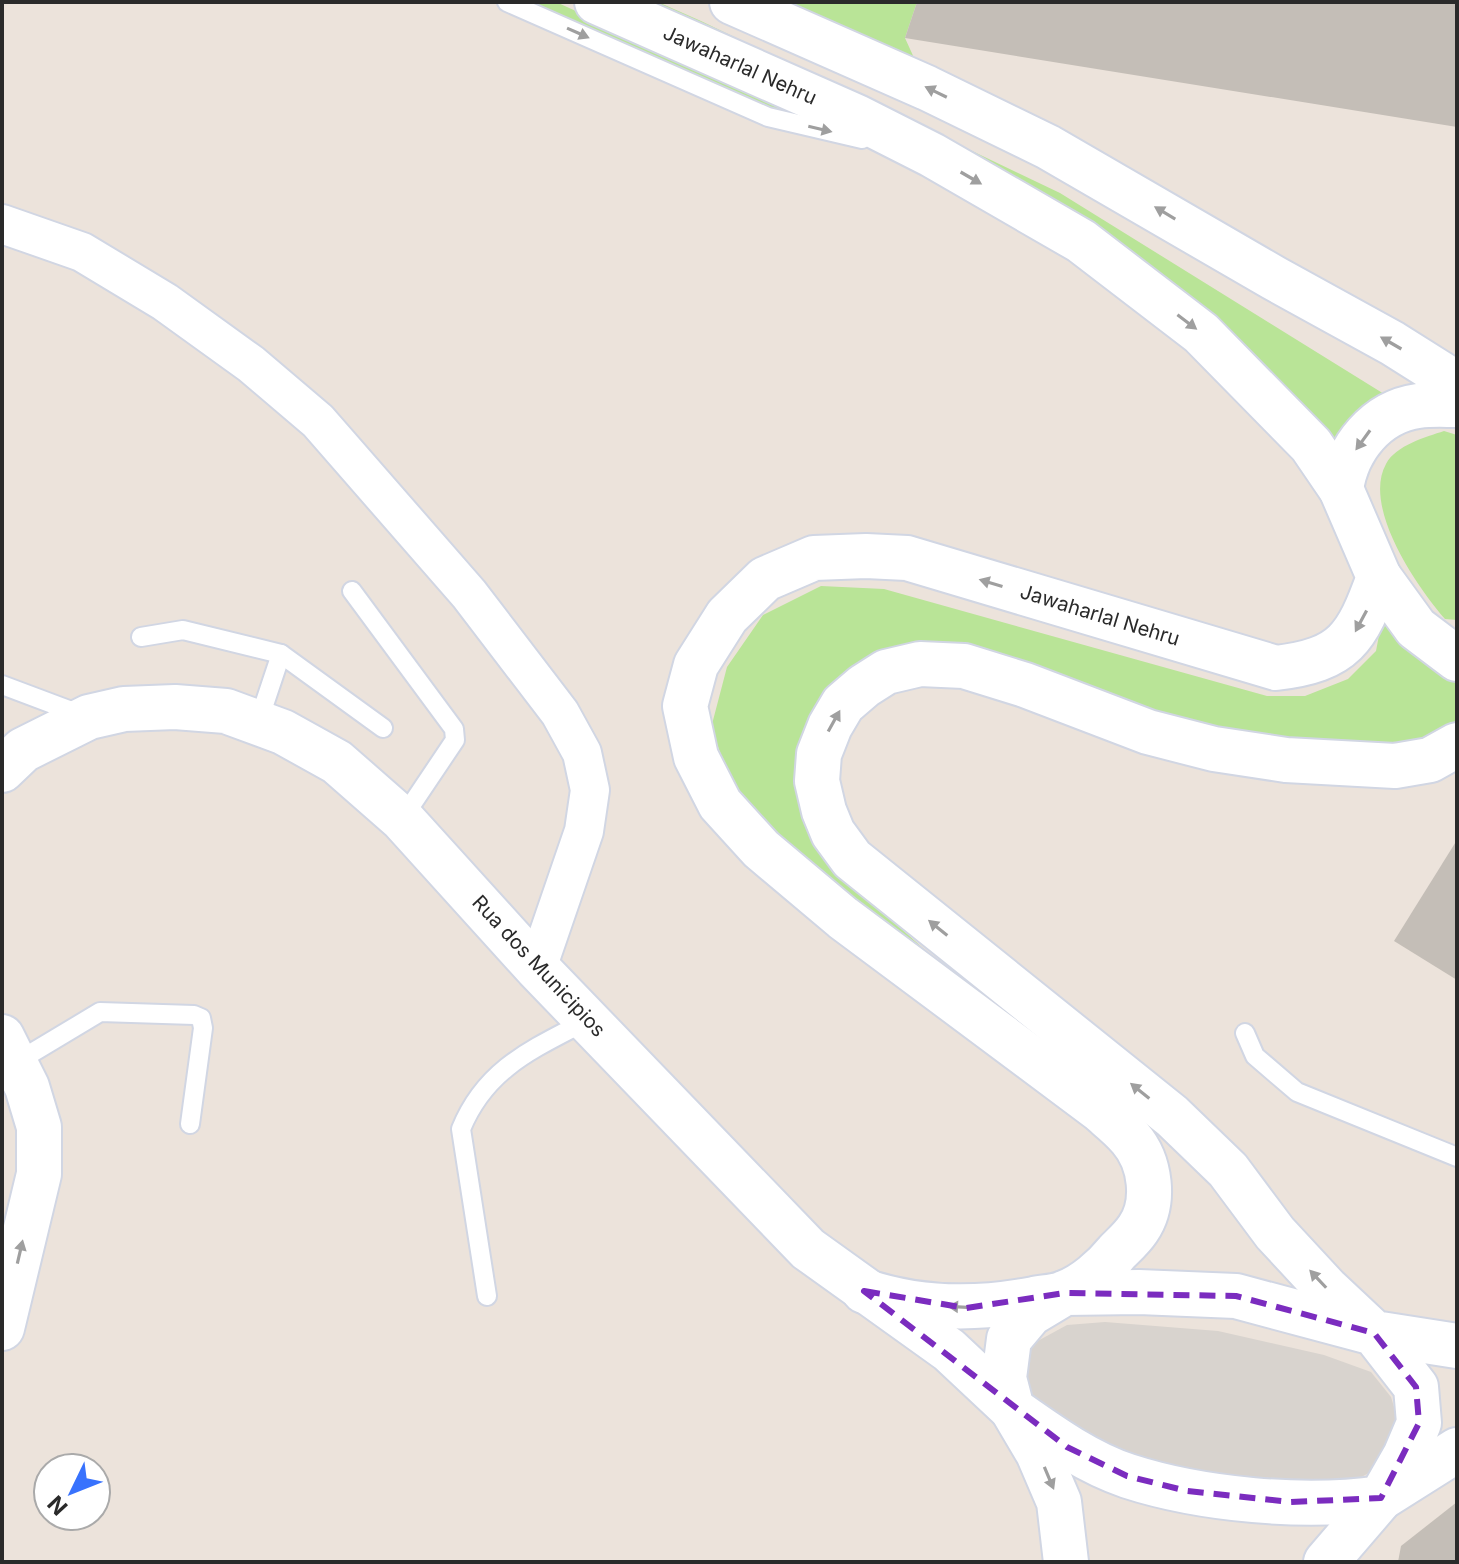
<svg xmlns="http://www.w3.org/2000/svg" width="1459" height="1564" font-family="Inter,sans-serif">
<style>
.green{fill:#b9e497}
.plaza{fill:#d8d3ce}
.building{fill:#c4beb7}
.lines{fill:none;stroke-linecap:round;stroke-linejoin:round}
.lane-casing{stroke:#d1d6e3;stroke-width:22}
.street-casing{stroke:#d1d6e3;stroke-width:42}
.secondary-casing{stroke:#d1d6e3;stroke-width:48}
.lane{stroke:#fff;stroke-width:18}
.street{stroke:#fff;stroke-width:38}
.secondary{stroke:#fff;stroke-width:44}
.oneway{fill:#9f9f9f}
.marked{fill:none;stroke:#7b2cbf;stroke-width:6;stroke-dasharray:16 10;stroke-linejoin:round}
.labels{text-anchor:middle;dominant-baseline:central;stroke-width:8;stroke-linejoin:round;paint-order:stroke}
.street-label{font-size:20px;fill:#2a2a2a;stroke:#fff}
</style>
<rect width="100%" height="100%" fill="#ece3db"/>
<g class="green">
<path d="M528,2h28l265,120 -45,-10z"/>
<path d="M632,2h26l43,19 359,172 337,209 -56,67 -142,-150z"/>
<path d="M757,2h160l-12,36 15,33z"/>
<path d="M1444,431l13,4v185l-12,-1c-28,-32 -83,-112 -59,-155 10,-19 40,-27 58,-33z"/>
<path d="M821,586l63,3 383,107h38l43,-17 28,-28 8,-42 73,70v43l-25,18 -82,9 -93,-4 -371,-85 -85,147 20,49 336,304 -353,-296 -71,-77 -22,-59 16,-61 36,-52z"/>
</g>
<path class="plaza" d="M1105,1322l113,9 106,24 47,17 20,25 10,33 -12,32 -35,19 -53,1 -109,-3 -143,-49 -30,-55 15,-32 33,-18z"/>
<g class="building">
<path d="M917,2h540v125l-552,-89z"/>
<path d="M1457,840v140l-63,-39z"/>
<path d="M1457,1502v60h-59l3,-16z"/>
</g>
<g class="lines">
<g class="lane-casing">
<g id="lane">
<path d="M507,2l261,115 94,22"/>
<path d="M352,591l102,138 1,11 -53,79"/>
<path d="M141,637l42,-7 98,24 102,74"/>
<path d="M2,685l80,30"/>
<path d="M258,723l23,-69"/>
<path d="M1245,1033l10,23 42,36 160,65"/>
<path d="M15,1063l85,-51 94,3 7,3 2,10 -13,96"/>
<path d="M487,1296l-26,-167c25,-61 72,-80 127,-109"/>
</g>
</g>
<g class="street-casing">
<path id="street" d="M2,224l80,28 83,50 86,62 67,57 151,173 91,119 22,40 8,37 -6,41 -47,137"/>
</g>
<g class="secondary-casing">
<g id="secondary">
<path d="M597,2l260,115 75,38 149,86 120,92 110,112 30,44 38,88c-22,61 -34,83 -103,91l-369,-110 -41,-2 -52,2 -49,21 -38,37 -31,49 -11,41 11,51 24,47 41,45 82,69 256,191c10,9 22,18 31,29 21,24 26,65 8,91 -6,9 -14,16 -21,23 -13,16 -33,34 -53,41 -9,4 -21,4 -30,6 -57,11 -114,11 -170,-8"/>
<path d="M732,2l195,86 121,59 226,131 118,65 65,41"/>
<path d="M1341,489c6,-41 35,-77 77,-83 13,-2 27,-1 39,-1"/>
<path d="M1379,577l37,51 41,31"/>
<path d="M1457,745l-27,15 -35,6 -109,-6 -72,-11 -66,-17 -123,-47 -61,-19 -44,-2 -34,8 -22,14 -21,18 -13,22 -11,28 -2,27 7,30 9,22 19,26 320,257 56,54 47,63 51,55 48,45 83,13"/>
<path d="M2,770l21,-20 66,-33 35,-8 51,-2 51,4 57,21 54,30 65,57 135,149 271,281 141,101 63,59 26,44 21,49 7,60"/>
<path d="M2,1037l25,50 12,40v47l-37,154"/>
<path d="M1139,1292l97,4 138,37 42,54 3,36 -14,33 -24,42c-76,11 -179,2 -253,-22 -42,-14 -79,-41 -116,-67l-8,-31 5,-39 21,-25 35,-21z"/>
<path d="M1326,1562l55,-64 76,-48"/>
</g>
</g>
<use href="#lane" class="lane"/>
<use href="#street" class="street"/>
<use href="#secondary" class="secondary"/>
</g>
<defs><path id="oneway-solid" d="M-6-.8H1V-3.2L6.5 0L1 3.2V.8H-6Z" transform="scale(2)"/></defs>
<g class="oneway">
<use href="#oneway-solid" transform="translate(578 33) rotate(24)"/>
<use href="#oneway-solid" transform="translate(936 92) rotate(-154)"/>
<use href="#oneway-solid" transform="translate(820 129) rotate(13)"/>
<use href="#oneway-solid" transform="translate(971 178) rotate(30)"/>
<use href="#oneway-solid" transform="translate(1165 213) rotate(-149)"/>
<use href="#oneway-solid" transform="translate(1187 322) rotate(37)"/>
<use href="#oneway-solid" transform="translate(1391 343) rotate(-150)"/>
<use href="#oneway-solid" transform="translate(1363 440) rotate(126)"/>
<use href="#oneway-solid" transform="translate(991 583) rotate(-163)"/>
<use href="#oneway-solid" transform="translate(1361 621) rotate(118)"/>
<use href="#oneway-solid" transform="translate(834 721) rotate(-61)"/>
<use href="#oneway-solid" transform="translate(938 928) rotate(-141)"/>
<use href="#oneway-solid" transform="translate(1140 1091) rotate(-141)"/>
<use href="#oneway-solid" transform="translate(20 1252) rotate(-77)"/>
<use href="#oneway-solid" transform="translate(1318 1279) rotate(-133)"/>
<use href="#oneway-solid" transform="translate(960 1307) rotate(-177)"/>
<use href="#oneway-solid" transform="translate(1049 1478) rotate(67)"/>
</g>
<path class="marked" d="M864,1291l102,17 99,-15 171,3 138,37 42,54 3,36 -38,75 -90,4 -104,-11 -60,-15 -60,-29z"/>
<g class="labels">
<g class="street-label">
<text transform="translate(740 65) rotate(24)">Jawaharlal Nehru</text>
<text transform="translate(1100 615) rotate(17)">Jawaharlal Nehru</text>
<text transform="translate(539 966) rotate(47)">Rua dos Municipios</text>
</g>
</g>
<rect width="1459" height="1564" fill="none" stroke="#2a2a2a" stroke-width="8"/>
<g transform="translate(72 1492) rotate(227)"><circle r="38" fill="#ffffff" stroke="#aaaaaa" stroke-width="2"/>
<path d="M0-6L14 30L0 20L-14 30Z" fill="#3872fd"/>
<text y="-12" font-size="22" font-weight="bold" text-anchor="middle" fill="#2a2a2a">N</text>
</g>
</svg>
